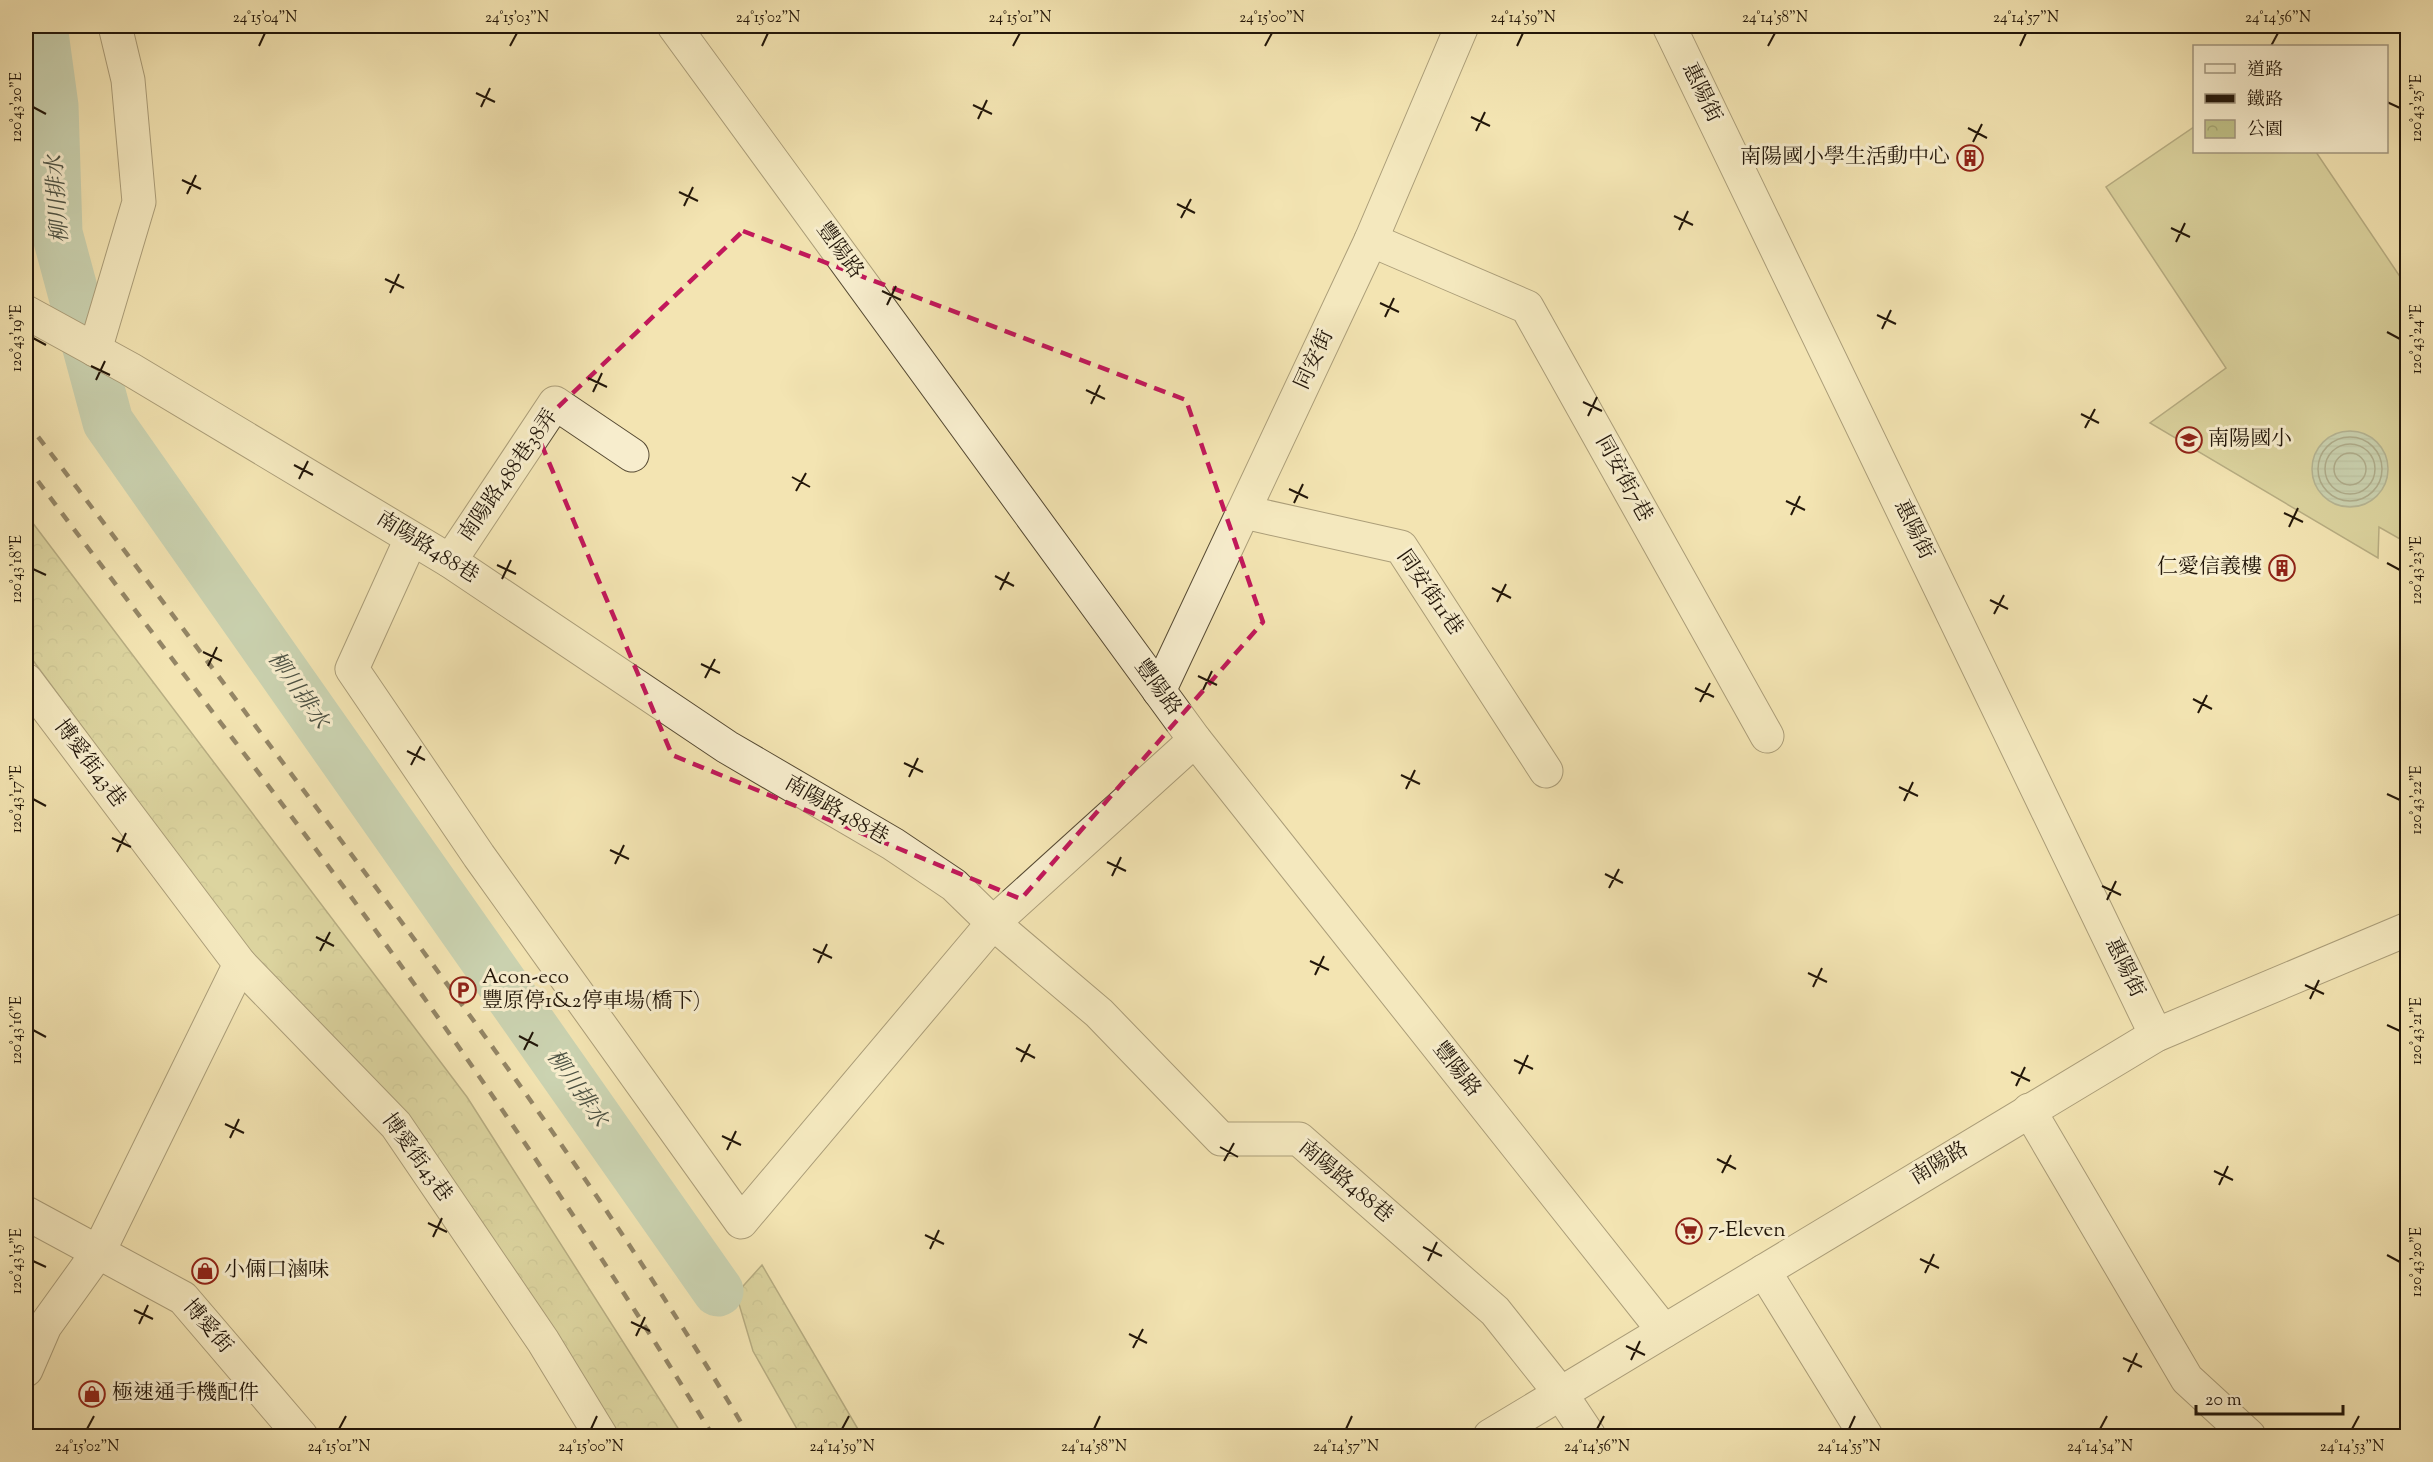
<svg xmlns="http://www.w3.org/2000/svg" width="2433" height="1462" font-family="'Sorts Mill Goudy','Noto Serif TC',serif">
<style>
.grass{fill:#c0c288;stroke:#716c48;stroke-width:1.5}
.park{fill:url(#park-crowns);stroke:#716c48;stroke-width:1.5}
.water{fill:url(#water-rules);stroke:#6b7b6d;stroke-width:1.5}
.lines{fill:none;stroke-linecap:round;stroke-linejoin:round}
.shore{stroke:#5e6a5c;stroke-width:1.5}
.canal{stroke:#9bbeb0;stroke-width:51}
.minor-casing{stroke:#564a33;stroke-width:35}
.minor{stroke:#f7edcd;stroke-width:33}
.rail{stroke:#221609;stroke-width:4.5;stroke-dasharray:10 10;stroke-linecap:butt}
.marked{fill:none;stroke:#c2185b;stroke-width:4.5;stroke-dasharray:12 8;stroke-linejoin:round}
.ticks{fill:none;stroke:#221609;stroke-width:2}
.labels{text-anchor:middle;dominant-baseline:central;stroke-width:6;stroke-linejoin:round;paint-order:stroke}
.street-label{font-size:21px;fill:#221609;stroke:#f7edcd}
.poi-label{font-size:21px;fill:#221609;stroke:#f7edcd;text-anchor:start}
.water-label{font-size:22px;font-style:italic;fill:#4c5143;stroke:#f7edcd}
.neatline{fill:none;stroke:#221609;stroke-width:2}
.ticks-label{font-size:15px;text-anchor:middle;fill:#221609}
</style>
<defs>
<pattern id="park-crowns" width="20" height="18" patternUnits="userSpaceOnUse" patternTransform="scale(1.5)"><rect width="20" height="18" fill="#c0c288"/><path d="M2 6a3 3 0 1 1 6 0M12 15a3 3 0 1 1 6 0" fill="none" stroke="#a5a674"/></pattern>
<pattern id="water-rules" width="6" height="5" patternUnits="userSpaceOnUse" patternTransform="scale(1.5)"><rect width="6" height="5" fill="#9bbeb0"/><path d="M0 2.5h6" fill="none" stroke="#85a396"/></pattern>
</defs>
<rect width="100%" height="100%" fill="#f3e4b2"/>
<filter id="stains"><feTurbulence type="fractalNoise" baseFrequency=".00333" numOctaves="4"/><feColorMatrix values="0 0 0 0 .2 0 0 0 0 .09 0 0 0 0 .02 0 0 0 .5 -.17"/></filter>
<radialGradient id="worn" r=".72"><stop offset=".6" stop-color="#630" stop-opacity="0"/><stop offset="1" stop-color="#630" stop-opacity=".3"/></radialGradient>
<path class="grass" d="M2194,127v25h122l91,135v256l-28,-16 -1,31 -228,-135 76,-55 -120,-181z"/>
<g class="park">
<path d="M26,514l441,583 216,339h-67l-357,-470 -233,-315z"/>
<path d="M762,1265l100,171h-61l-48,-85 -17,-57z"/>
</g>
<circle class="water" cx="2350" cy="469" r="38"/>
<g class="lines">
<g class="shore">
<circle cx="2350" cy="469" r="32"/>
<circle cx="2350" cy="469" r="25"/>
<circle cx="2350" cy="469" r="16"/>
</g>
<path class="canal" d="M42,26l11,80 4,127 51,189 610,869"/>
<g class="minor-casing">
<g id="minor">
<path d="M674,26l521,714 469,591"/>
<path d="M1669,26l487,1009"/>
<path d="M1371,240l156,67 240,429"/>
<path d="M26,312l104,57 320,192 277,186 166,97 61,41 39,38 106,90 122,126h78l196,172 66,83 28,42"/>
<path d="M95,350l44,-148 -11,-122 -13,-54"/>
<path d="M1244,512l157,35 145,224"/>
<path d="M411,539l-59,130 127,187 262,366 252,-299 202,-183"/>
<path d="M450,561l105,-158 77,52"/>
<path d="M26,680l214,284 -141,287 -54,75 -19,44"/>
<path d="M1159,691l212,-451 91,-214"/>
<path d="M240,964l156,161 147,216 58,95"/>
<path d="M2029,1110l158,269 62,57"/>
<path d="M26,1213l157,85 118,138"/>
<path d="M1764,1271l102,165"/>
<path d="M1490,1436l666,-401 252,-106"/>
</g>
</g>
<use href="#minor" class="minor"/>
<g class="rail">
<path d="M26,421c103,134 203,270 305,406 147,197 293,397 418,609"/>
<path d="M26,465c133,179 272,355 401,537 100,141 196,286 286,434"/>
</g>
</g>
<path d="M0 0H2433V1462H0ZM743,231l443,169 77,222 -242,277 -349,-144 -137,-326z" fill="#f3e4b2" fill-opacity=".55" fill-rule="evenodd"/>
<path class="marked" d="M743,231l443,169 77,222 -242,277 -349,-144 -137,-326z"/>
<path class="ticks" d="M259,46l6,-13M510,46l7,-13M762,46l6,-13M1013,46l7,-13M1265,46l7,-13M1517,46l6,-13M1768,46l7,-13M2020,46l6,-13M2271,46l7,-13M476,93l19,9M2387,102l13,6M973,105l19,9M33,107l13,7M481,107l9,-19M1471,117l19,9M978,119l9,-19M1968,128l19,10M1476,131l9,-19M1973,142l9,-18M182,180l19,9M679,192l19,9M187,194l9,-19M1177,204l18,9M684,206l9,-19M1674,216l19,9M1181,218l10,-19M2171,228l19,9M1679,230l9,-19M2176,242l9,-19M385,279l19,9M882,291l19,9M390,293l9,-19M1380,303l19,9M887,305l9,-19M1877,315l19,9M1385,317l9,-19M1882,329l9,-19M2387,332l13,7M33,338l13,7M91,366l19,9M588,378l19,9M96,380l9,-19M1086,390l19,9M593,392l9,-19M1583,402l19,9M1091,404l9,-19M2081,414l18,9M1588,416l9,-19M2085,428l10,-19M294,465l19,10M792,477l18,10M299,479l9,-18M1289,489l19,9M796,491l10,-18M1786,501l19,9M1294,503l9,-19M2284,513l19,9M1791,515l9,-19M2289,527l9,-19M2387,563l13,7M497,565l19,9M33,569l13,6M995,576l19,10M502,579l9,-19M1492,588l19,10M1000,590l9,-18M1990,600l18,9M1497,602l9,-18M1994,614l10,-19M203,652l19,9M701,664l19,9M208,666l9,-19M1198,676l19,9M705,678l10,-19M1695,688l19,9M1203,690l9,-19M2193,699l19,10M1700,702l10,-19M2198,713l9,-18M407,751l18,9M904,763l19,9M411,765l10,-19M1401,775l19,9M909,777l9,-19M1899,787l19,9M1406,789l9,-19M2387,794l13,6M33,799l13,7M1904,801l9,-19M112,838l19,9M610,850l19,9M117,852l9,-19M1107,862l19,9M615,864l9,-19M1605,874l18,9M1112,876l9,-19M2102,886l19,9M1609,888l10,-19M2107,900l9,-19M316,937l18,9M813,949l19,9M320,951l10,-19M1310,961l19,9M818,963l9,-19M1808,973l19,9M1315,975l9,-19M2305,985l19,9M1813,987l9,-19M2310,999l9,-19M2387,1025l13,6M33,1030l13,7M519,1036l19,10M1016,1048l19,10M524,1050l9,-18M1514,1060l19,9M1021,1062l9,-18M2011,1072l19,9M1519,1074l9,-19M2016,1086l9,-19M225,1124l19,9M722,1136l19,9M230,1138l9,-19M1220,1147l18,10M727,1150l9,-19M1717,1159l19,10M1224,1161l10,-18M2214,1171l19,9M1722,1173l9,-18M2219,1185l9,-19M428,1223l19,9M925,1235l19,9M433,1237l9,-19M1423,1247l19,9M930,1249l9,-19M2387,1255l13,7M1920,1259l19,9M33,1261l13,6M1428,1261l9,-19M1925,1273l9,-19M134,1310l19,9M631,1322l19,9M139,1324l9,-19M1129,1334l18,9M636,1336l9,-19M1626,1346l19,9M1133,1348l10,-19M2123,1358l19,9M1631,1360l9,-19M2128,1372l9,-19M87,1429l7,-13M339,1429l7,-13M591,1429l6,-13M842,1429l7,-13M1094,1429l6,-13M1346,1429l6,-13M1597,1429l7,-13M1849,1429l6,-13M2100,1429l7,-13M2352,1429l7,-13"/>
<defs>
<g id="building-ring" transform="scale(1.35)"><circle r="9.5" fill="#f7edcd" stroke="#8f2418" stroke-width="1.5"/><path d="M-4-6H4V6H1V3H-1V6H-4ZM-2.5-4.3h1.7v1.8h-1.7ZM.8-4.3h1.7v1.8H.8ZM-2.5-1h1.7V.8h-1.7ZM.8-1h1.7V.8H.8Z" fill="#8f2418"/></g>
<g id="school-ring" transform="scale(1.35)"><circle r="9.5" fill="#f7edcd" stroke="#8f2418" stroke-width="1.5"/><path d="M0-5L7-2L0 1L-7-2ZM-4 1L0 2.5L4 1V4Q0 6-4 4Z" fill="#8f2418"/></g>
<g id="parking-ring" transform="scale(1.35)"><circle r="9.5" fill="#f7edcd" stroke="#8f2418" stroke-width="1.5"/><path d="M-3.5-5.5H1a3.5 3.5 0 0 1 0 7H-1V5.5H-3.5ZM-1-3.4V-.6H.8a1.4 1.4 0 0 0 0-2.8Z" fill="#8f2418"/></g>
<g id="supermarket-ring" transform="scale(1.35)"><circle r="9.5" fill="#f7edcd" stroke="#8f2418" stroke-width="1.5"/><path d="M-6-5.5h2.5l.6 2H6L4.5 2H-2.5L-4.4-4H-6ZM-1.5 3.2a1.3 1.3 0 1 0 .1 0ZM3 3.2a1.3 1.3 0 1 0 .1 0Z" fill="#8f2418"/></g>
<g id="shop-ring" transform="scale(1.35)"><circle r="9.5" fill="#f7edcd" stroke="#8f2418" stroke-width="1.5"/><path d="M-5-2.5h2.3a2.7 3.5 0 0 1 5.4 0H5L5.5 6h-11ZM-1.5-2.5h3a1.5 2.3 0 0 0-3 0Z" fill="#8f2418"/></g>
</defs>
<g fill-rule="evenodd">
<use href="#building-ring" x="1970" y="158"/>
<use href="#school-ring" x="2189" y="440"/>
<use href="#building-ring" x="2282" y="568"/>
<use href="#parking-ring" x="463" y="990"/>
<use href="#supermarket-ring" x="1689" y="1231"/>
<use href="#shop-ring" x="205" y="1271"/>
<use href="#shop-ring" x="92" y="1394"/>
</g>
<g class="labels">
<g class="street-label">
<text transform="translate(1701 93) rotate(64)">惠陽街</text>
<text transform="translate(839 251) rotate(54)">豐陽路</text>
<text transform="translate(1315 360) rotate(-65)">同安街</text>
<text transform="translate(509 476) rotate(-55)">南陽路488巷38弄</text>
<text transform="translate(1623 479) rotate(61)">同安街7巷</text>
<text transform="translate(1913 530) rotate(64)">惠陽街</text>
<text transform="translate(427 548) rotate(32)">南陽路488巷</text>
<text transform="translate(1429 593) rotate(55)">同安街11巷</text>
<text transform="translate(1157 688) rotate(54)">豐陽路</text>
<text transform="translate(89 764) rotate(53)">博愛街43巷</text>
<text transform="translate(836 811) rotate(30)">南陽路488巷</text>
<text transform="translate(2124 968) rotate(64)">惠陽街</text>
<text transform="translate(1456 1070) rotate(52)">豐陽路</text>
<text transform="translate(416 1158) rotate(54)">博愛街43巷</text>
<text transform="translate(1940 1164) rotate(-31)">南陽路</text>
<text transform="translate(1345 1182) rotate(40)">南陽路488巷</text>
<text transform="translate(207 1327) rotate(49)">博愛街</text>
</g>
<g class="poi-label">
<text x="1950" y="158" text-anchor="end">南陽國小學生活動中心</text>
<text x="2208" y="440">南陽國小</text>
<text x="2262" y="568" text-anchor="end">仁愛信義樓</text>
<text x="482" y="978">Acon-eco<tspan x="482" dy="24">豐原停1&amp;2停車場(橋下)</tspan></text>
<text x="1708" y="1231">7-Eleven</text>
<text x="224" y="1271">小倆口滷味</text>
<text x="112" y="1394">極速通手機配件</text>
</g>
<g class="water-label">
<text transform="translate(59 199) rotate(-94)">柳川排水</text>
<text transform="translate(297 691) rotate(55)">柳川排水</text>
<text transform="translate(576 1089) rotate(55)">柳川排水</text>
</g>
</g>
<rect width="2433" height="1462" fill="none" stroke="#f3e4b2" stroke-width="66"/>
<rect x="2193" y="45" width="195" height="108" fill="#f7edcd" stroke="#a2977f" stroke-width="1.5"/>
<rect x="2205" y="64" width="30" height="9" fill="#f7edcd" stroke="#a2977f" stroke-width="1.5"/>
<text x="2247" y="75" font-size="18" fill="#221609">道路</text>
<rect x="2205" y="94" width="30" height="9" fill="#221609" stroke="#a2977f" stroke-width="1.5"/>
<text x="2247" y="105" font-size="18" fill="#221609">鐵路</text>
<rect x="2205" y="120" width="30" height="18" fill="url(#park-crowns)" stroke="#a2977f" stroke-width="1.5"/>
<text x="2247" y="135" font-size="18" fill="#221609">公園</text>
<path d="M2196 1405v9h147v-9" fill="none" stroke="#221609" stroke-width="3"/>
<text x="2205" y="1405" font-size="18" fill="#221609" stroke="#f7edcd" stroke-width="4.5" paint-order="stroke">20 m</text>
<rect x="33" y="33" width="2367" height="1396" class="neatline"/>
<g class="ticks-label">
<text x="265" y="22">24°15'04"N</text>
<text x="517" y="22">24°15'03"N</text>
<text x="768" y="22">24°15'02"N</text>
<text x="1020" y="22">24°15'01"N</text>
<text x="1272" y="22">24°15'00"N</text>
<text x="1523" y="22">24°14'59"N</text>
<text x="1775" y="22">24°14'58"N</text>
<text x="2026" y="22">24°14'57"N</text>
<text x="2278" y="22">24°14'56"N</text>
<text transform="translate(16 107) rotate(-90)" y="5">120°43'20"E</text>
<text transform="translate(2416 108) rotate(-90)" y="5">120°43'25"E</text>
<text transform="translate(16 338) rotate(-90)" y="5">120°43'19"E</text>
<text transform="translate(2416 339) rotate(-90)" y="5">120°43'24"E</text>
<text transform="translate(16 569) rotate(-90)" y="5">120°43'18"E</text>
<text transform="translate(2416 570) rotate(-90)" y="5">120°43'23"E</text>
<text transform="translate(16 799) rotate(-90)" y="5">120°43'17"E</text>
<text transform="translate(2416 800) rotate(-90)" y="5">120°43'22"E</text>
<text transform="translate(16 1030) rotate(-90)" y="5">120°43'16"E</text>
<text transform="translate(2416 1031) rotate(-90)" y="5">120°43'21"E</text>
<text transform="translate(16 1261) rotate(-90)" y="5">120°43'15"E</text>
<text transform="translate(2416 1262) rotate(-90)" y="5">120°43'20"E</text>
<text x="87" y="1451">24°15'02"N</text>
<text x="339" y="1451">24°15'01"N</text>
<text x="591" y="1451">24°15'00"N</text>
<text x="842" y="1451">24°14'59"N</text>
<text x="1094" y="1451">24°14'58"N</text>
<text x="1346" y="1451">24°14'57"N</text>
<text x="1597" y="1451">24°14'56"N</text>
<text x="1849" y="1451">24°14'55"N</text>
<text x="2100" y="1451">24°14'54"N</text>
<text x="2352" y="1451">24°14'53"N</text>
</g>
<rect width="100%" height="100%" filter="url(#stains)"/>
<rect width="100%" height="100%" fill="url(#worn)"/>
</svg>
